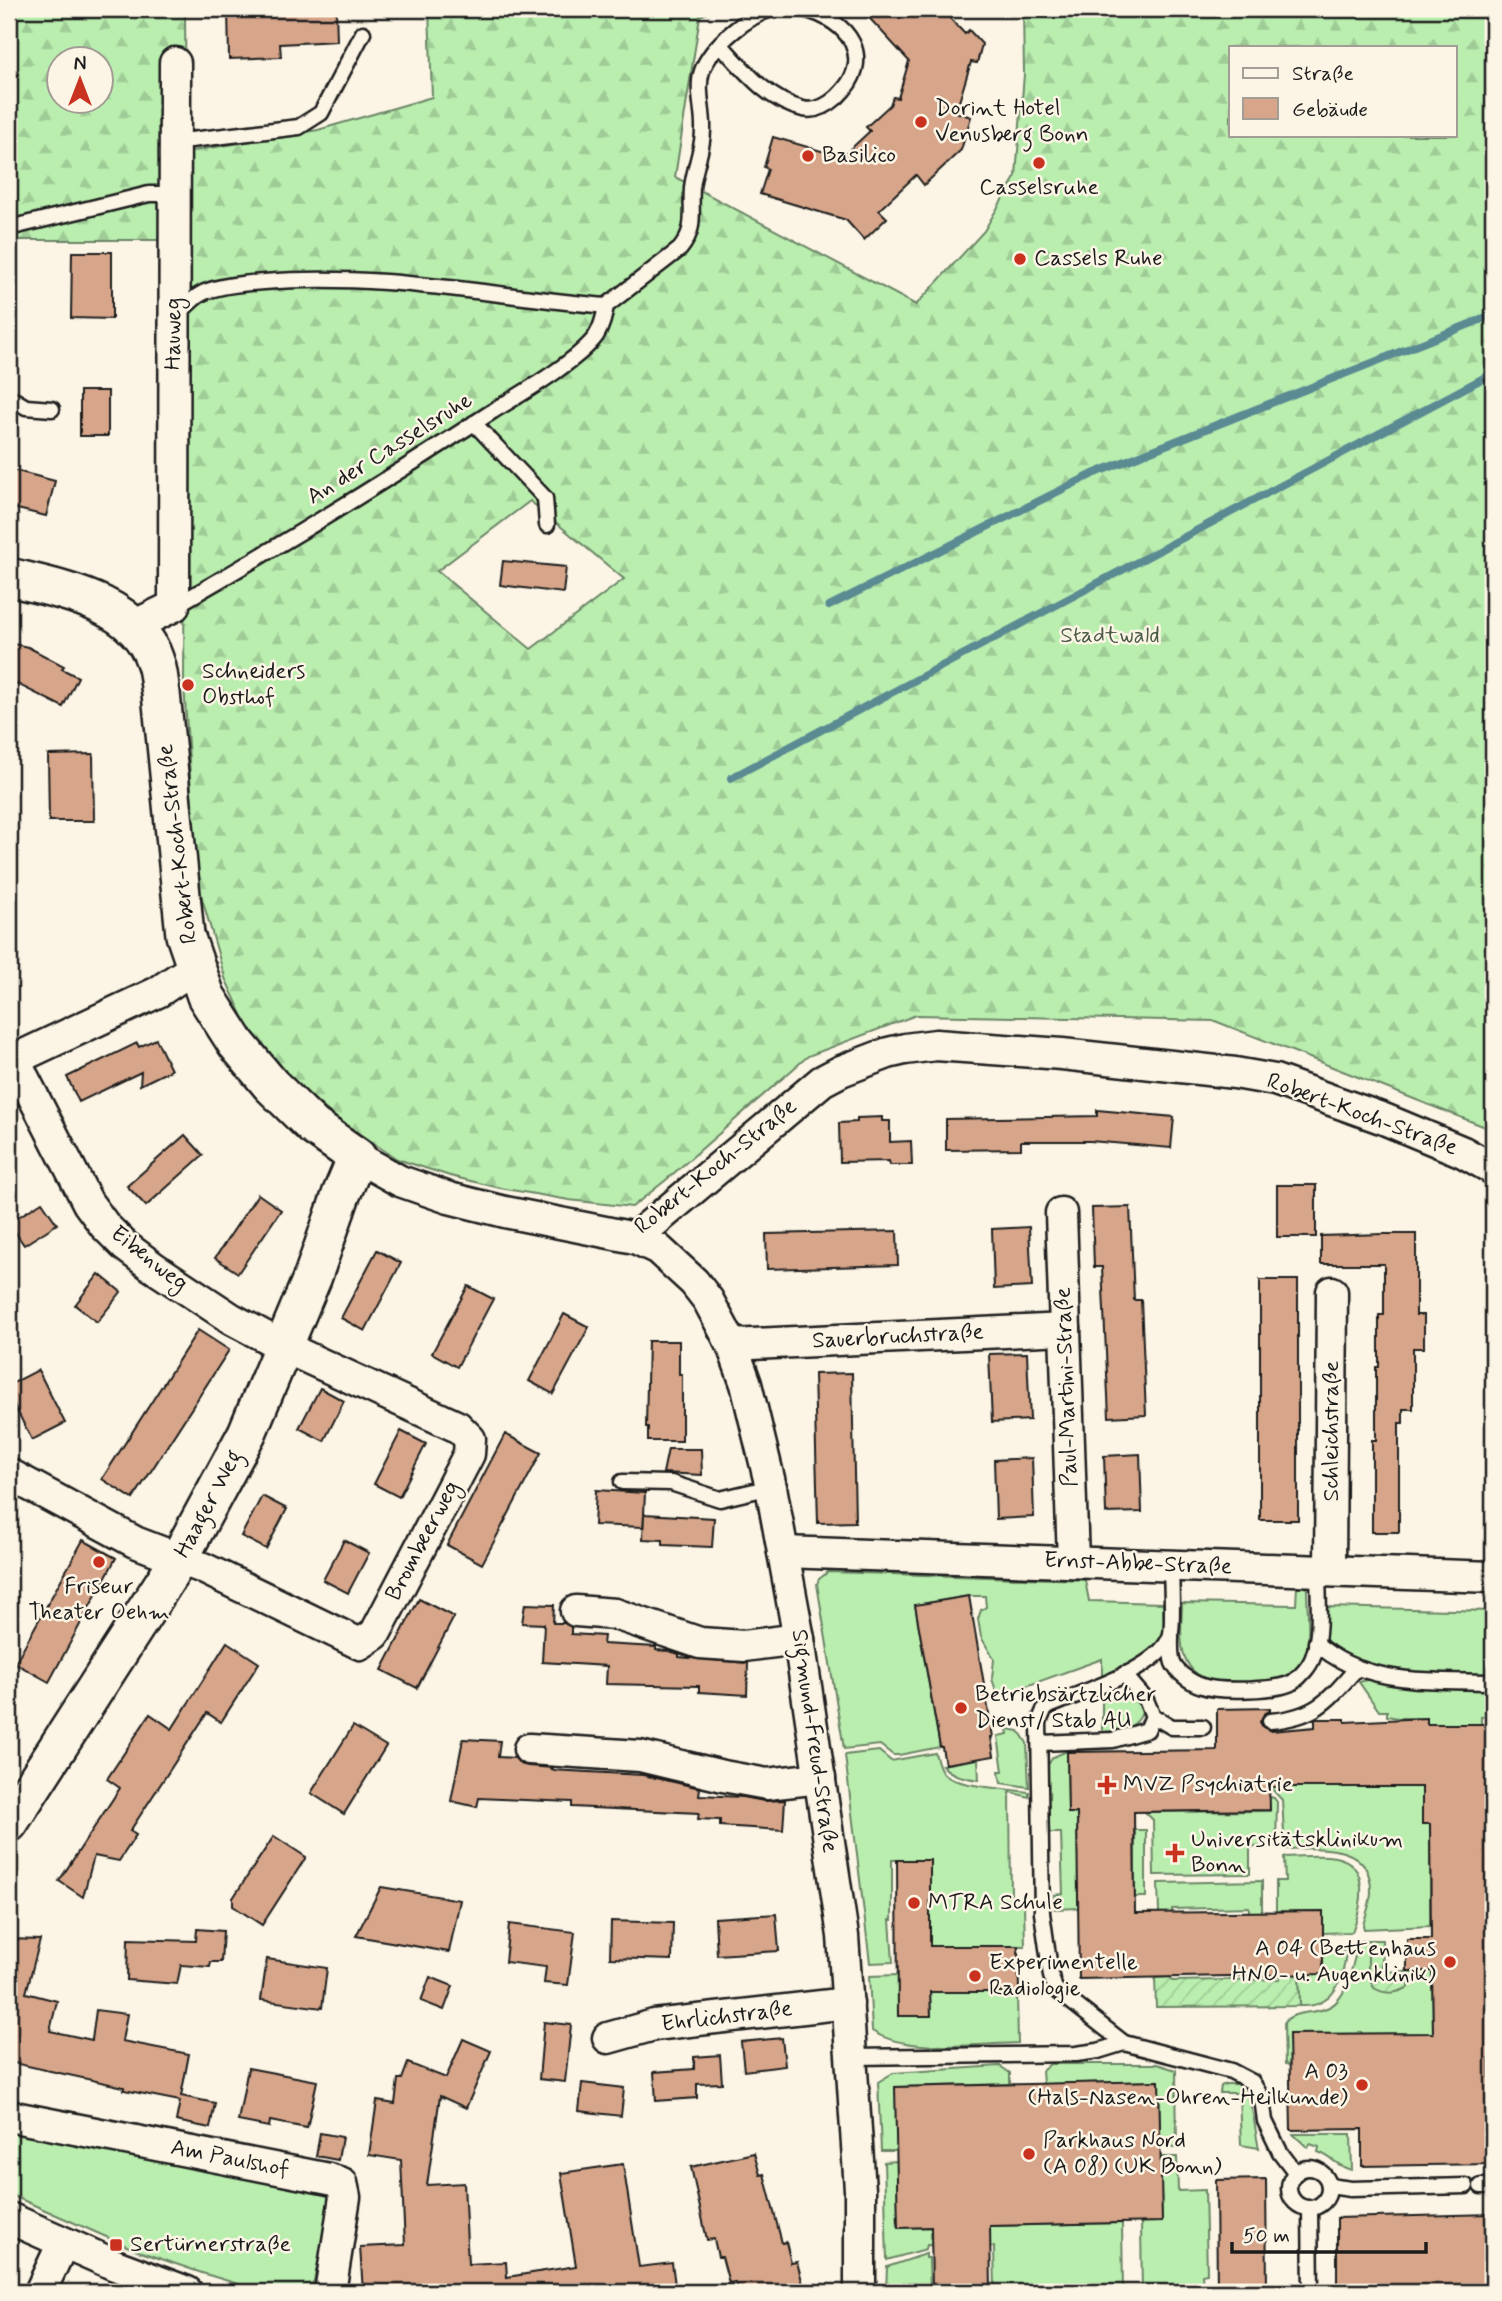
<svg xmlns="http://www.w3.org/2000/svg" width="1502" height="2301" font-family="Mynerve,sans-serif">
<style>
.grass{fill:#baeeaf;stroke:#6b8566;stroke-width:2}
.forest{fill:url(#forest-firs);stroke:#6b8566;stroke-width:2;fill-rule:evenodd}
.garden{fill:url(#garden-furrows);stroke:#6b8566;stroke-width:2}
.lines{fill:none;stroke-linecap:round;stroke-linejoin:round}
.stream{stroke:#5a8a92;stroke-width:8}
.building{fill:#d7a68a;stroke:#1c1c1c;stroke-width:2}
.service-casing{stroke:#1c1c1c;stroke-width:19}
.minor-casing{stroke:#1c1c1c;stroke-width:35}
.tertiary-casing{stroke:#1c1c1c;stroke-width:42}
.service{stroke:#fcf5e5;stroke-width:14}
.minor{stroke:#fcf5e5;stroke-width:30}
.tertiary{stroke:#fcf5e5;stroke-width:37}
.poi-dot{fill:#c8321e;stroke:#fcf5e5;stroke-width:2.5}
.labels{text-anchor:middle;dominant-baseline:central;stroke-width:5;stroke-linejoin:round;paint-order:stroke}
.poi-label{font-size:23px;fill:#1c1c1c;stroke:#fcf5e5;text-anchor:start}
.street-label{font-size:23px;fill:#1c1c1c;stroke:#fcf5e5}
.park-label{font-size:23px;fill:#4b5b48;stroke:#fcf5e5}
</style>
<defs>
<pattern id="forest-firs" width="22" height="20" patternUnits="userSpaceOnUse" patternTransform="scale(1.75)"><rect width="22" height="20" fill="#baeeaf"/><path d="M5 1l3.5 6h-7zM16 11l3.5 6h-7z" fill="#9fcc96"/></pattern>
<pattern id="garden-furrows" width="10" height="10" patternUnits="userSpaceOnUse" patternTransform="scale(1.75)"><rect width="10" height="10" fill="#baeeaf"/><path d="M-1 1l2-2M0 10L10 0M9 11l2-2" fill="none" stroke="#9fcc96"/></pattern>
</defs>
<rect width="100%" height="100%" fill="#fcf5e5"/>
<filter id="ink" filterUnits="userSpaceOnUse"><feTurbulence type="fractalNoise" baseFrequency=".0143" numOctaves="2"/><feDisplacementMap in="SourceGraphic" scale="14" xChannelSelector="R" yChannelSelector="G"/><feConvolveMatrix kernelMatrix="1 2 1 2 8 2 1 2 1" color-interpolation-filters="sRGB"/></filter>
<g filter="url(#ink)">
<g class="grass">
<path d="M828,1572l257,8 4,21 74,2c0,10 2,25 -1,34 -7,18 -44,33 -60,43v-21l-104,37 -6,-17 2,-20 -13,-22 -3,-18 3,-9 5,-3 -1,-11h-16l-54,9 25,142 -41,8h-6l-13,-10 -36,4 -27,-165 2,-5z"/>
<path d="M1297,1586l8,1 2,2c0,19 4,49 -2,66 -4,9 -12,19 -22,23 -16,6 -65,7 -81,-1 -6,-3 -12,-9 -15,-15 -9,-17 -5,-41 -5,-59l114,2z"/>
<path d="M1326,1607l167,4v66c-49,-1 -100,0 -146,-21 -4,-2 -11,-4 -15,-7 -11,-9 -6,-29 -6,-42z"/>
<path d="M1370,1679l123,8v29l-12,1v7h-54v-6h-29l-11,-2v-5h-8l-20,-29z"/>
<path d="M1114,1696c15,-1 39,9 22,26 -9,9 -23,9 -34,10v-34z"/>
<path d="M1007,1729l12,2 8,12 2,44 -28,-4 -2,-12h4l-5,-35 10,-2z"/>
<path d="M879,1751l12,10 44,-8c2,7 4,16 9,21 13,13 66,15 85,18v5l-19,-5 1,109 13,4 1,41h-95v-86h-38v60h-2l3,42 -23,1 -25,-208z"/>
<path d="M1067,1751l1,62h9l2,95 -24,1 -1,-14 9,-1 -2,-61h-14l-1,-65 7,-11z"/>
<path d="M978,1759l1,21c-13,-2 -28,-4 -37,-15z"/>
<path d="M1270,1787h158l-6,37h8v102l-66,3 -1,-4c3,-11 8,-22 8,-33 1,-50 -52,-44 -86,-43l-3,-49z"/>
<path d="M1270,1797l4,1 3,4 -1,44 -26,1v27l-96,1 -1,-55 -8,-8 125,-1z"/>
<rect x="1135" y="1830" width="11" height="67"/>
<path d="M1284,1857c16,0 35,-3 51,0 37,7 27,50 17,75l-29,1 -1,-22h-46v-30h9z"/>
<path d="M1262,1881v31h-13v-5l-77,2v4h-13l-1,-30z"/>
<path d="M1382,1940l1,32 49,-1 1,62 -143,32 -5,-1 -1,-41c10,-16 39,-5 54,-23 13,-15 14,-39 21,-57l2,-2z"/>
<path d="M1323,1948l23,2c-2,29 -12,58 -46,56l-1,-32h24z"/>
<path d="M898,1975l1,41h32l-1,-24h87l1,51c-41,1 -111,11 -146,-12l-3,-55z"/>
<path d="M1050,2064h107l19,6 1,77 -17,-1 -1,-65 -116,3 -1,-13z"/>
<path d="M1000,2066l10,7v11l-114,3 1,64h-16l-3,-69 15,-9z"/>
<path d="M1226,2084h11c19,16 16,42 22,64l-18,-3 -2,-52h-19l1,-7z"/>
<path d="M9,2124l318,67 4,13 -17,77 -9,11h-41l-62,-19 -64,-22 -129,-57z"/>
<path d="M1293,2134h58l1,36c-13,-2 -21,-14 -34,-18l1,-5 -9,-3 -2,4z"/>
<path d="M1160,2157h17l1,34 27,-1 2,83 -5,1 1,18h-61l-1,-70h21z"/>
<path d="M897,2161l2,67 223,-5 1,69h-122v-3h-6l-1,-42 -67,-2 -1,4 -39,11 -3,-98z"/>
<path d="M926,2254v4h3l1,34h-44l1,-25z"/>
</g>
<path class="forest" d="M9,9h176l1,143 132,-22 114,-33 -3,-88h287l-16,7 -25,161 241,128 68,-74 32,-55 8,-102 -1,-65h470v1121l-278,-109 -299,-6 -108,41 -142,124 -34,27 -63,-7 -69,-12 -50,-12 -53,-17 -60,-40 -43,-37 -41,-44 -28,-60 -28,-97 -13,-196 2,-445h-177zM1231,47h224v88h-224zM60,60h42v42h-42zM530,501l94,78 -93,70 -94,-78z"/>
<g class="garden">
<path d="M1368,1940h14v32l26,-1 1,16c-13,7 -23,8 -35,1l-6,-13z"/>
<path d="M1280,1974h19l1,32 -144,1 -1,-29 16,-1 1,4 108,-2z"/>
</g>
<g class="lines">
<g class="stream">
<path d="M829,606l264,-132 392,-156"/>
<path d="M731,778l762,-405"/>
</g>
</g>
<g class="building">
<path d="M228,9h108l1,32 -57,3 1,13 -52,2z"/>
<path d="M861,9h80l24,25 4,-4 13,14 -5,19 -6,-1 -15,50 15,5 -10,33 -37,35 -8,-10 -37,35 8,8 -23,22 -18,-20 -86,-26 8,-25 -4,-2 9,-30 69,20 28,-26 -4,-4 24,-22 3,-8 5,1 11,-37z"/>
<path d="M72,252h40v67l-41,-1z"/>
<rect x="80" y="391" width="28" height="45"/>
<path d="M9,469l46,12 -9,35 -37,-9z"/>
<path d="M503,561l63,6 -3,26 -63,-8z"/>
<path d="M9,643l19,4 36,19 -2,3 16,8 -15,30 -54,-27z"/>
<path d="M93,754l1,67h-45l-1,-66z"/>
<path d="M156,1039l15,31 -31,15 1,-13 -62,30 -12,-25 70,-34 2,4z"/>
<path d="M1097,1110l77,7 -3,31 -81,-7h-69v8l-75,1v-31l151,-3z"/>
<path d="M882,1117v4h8v21l21,-1 1,24h-22l-1,-4 -49,1 -1,-39 18,-1v-4z"/>
<path d="M185,1135l18,20 -57,51 -19,-20z"/>
<rect x="1277" y="1185" width="39" height="52"/>
<path d="M258,1194l23,16 -43,63 -23,-15z"/>
<path d="M42,1202l15,22 -33,21 -15,-22z"/>
<path d="M1130,1207l4,93h7l5,115 -37,2 -7,-150h-8l-2,-59z"/>
<path d="M1029,1227l3,60 -38,2 -2,-60z"/>
<path d="M897,1231l1,34 -131,4 -1,-35z"/>
<path d="M1384,1234h32v81h8v33h-11v61h-10v14h-4v109h-27v-92h4v-73h3v-52h5v-51h-63v-28z"/>
<path d="M377,1250l24,13 -36,68 -24,-13z"/>
<path d="M99,1274l22,18 -24,30 -22,-17z"/>
<rect x="1260" y="1280" width="38" height="240"/>
<path d="M468,1286l25,13 -36,68 -25,-14z"/>
<path d="M564,1314l25,13 -36,67 -24,-13z"/>
<path d="M198,1330l31,20 -96,149 -31,-20z"/>
<path d="M648,1341h31v33h3v67h-34v-14h-2z"/>
<path d="M1027,1353l3,67 -38,2 -3,-68z"/>
<path d="M38,1370l27,53 -33,17 -23,-45v-10z"/>
<path d="M852,1373l3,149 -37,1 -4,-149z"/>
<path d="M320,1388l24,13 -20,40 -25,-13z"/>
<path d="M401,1431l25,13 -27,53 -25,-13z"/>
<path d="M505,1434l36,19 -59,111 -35,-19z"/>
<path d="M668,1449h33l1,26 -39,-2z"/>
<path d="M1140,1454l2,58 -36,1 -2,-57z"/>
<path d="M1032,1458l2,59 -38,2 -2,-59z"/>
<path d="M596,1490l49,3 -1,21 70,4 -2,29 -49,-2v-5l-20,-1 1,-24 -1,12 -49,-2z"/>
<path d="M262,1496l25,13 -21,40 -25,-13z"/>
<path d="M83,1540l33,18 -67,124 -34,-19z"/>
<path d="M344,1540l25,13 -21,40 -25,-13z"/>
<path d="M969,1596l24,141h-2l3,19 -49,8 -3,-17h-2l-25,-142z"/>
<path d="M419,1599l35,18 -37,71 -35,-18z"/>
<path d="M525,1604l29,1 -1,18h11l7,4v7l33,2 -1,8 53,3v3l13,1 10,3v3l69,6 -1,32 -48,-3v-6l-93,-2 1,-18 -65,-4 2,-38 -22,-1z"/>
<path d="M227,1642l32,21 -38,59 -14,-9 -77,118 6,4 -17,26 -25,-5 -11,41 -24,-16 61,-93 -13,-9 43,-65 22,15z"/>
<path d="M1270,1708v3l-6,3 -4,8 3,5 8,4 44,-4v-8h30v3l82,-4v6h66v320h-4v61h4v59l-131,2v-37l-71,1 -2,-96 144,-1 -1,-62h-25v-32h24l-1,-115h-8v-37h-153l1,23 -136,2 1,101 188,-2v63l-244,5 -2,-166h-9l-1,-61 150,-2v-41z"/>
<path d="M353,1726l33,20 -42,68 -33,-21z"/>
<path d="M463,1739l37,2 -2,16 17,1 5,6 8,2 25,2 -1,2 91,5 57,13 -1,7 44,2 21,4 21,-1 -2,30 -63,-4v-6l-22,-1 1,-6 -127,-6v-5l-93,-4 -2,9 -26,-6z"/>
<path d="M274,1836l32,21 -44,68 -29,-19v-8z"/>
<path d="M897,1860h33v86h88l1,46h-89l1,24h-33z"/>
<path d="M381,1887l79,13 -11,52 -93,-16z"/>
<path d="M776,1914l3,37 -62,4 -2,-37z"/>
<path d="M611,1921l62,2 -1,37 -62,-2z"/>
<path d="M509,1924l66,8 -7,53 -24,-2 2,-16 -41,-5z"/>
<path d="M197,1929l26,2 -2,31h-10l-1,5 -29,-2 -4,19 -50,-4 1,-41 68,2z"/>
<path d="M9,1939l31,1 -14,53 31,8 -7,30 42,9 4,-30 31,4 -5,27 67,13 -8,42 34,7 -5,25 -34,-7 4,-20 -56,-11v-3l-115,-25z"/>
<path d="M267,1959l60,9 -5,40 -61,-8z"/>
<path d="M430,1977l23,9 -9,24 -23,-9z"/>
<path d="M544,2022l27,3 -6,57 -26,-3z"/>
<path d="M782,2038l3,28 -41,5 -3,-29z"/>
<path d="M463,2039l28,12 -25,57 -26,-12 -13,89 37,-2 4,81 38,-2 1,15 69,-11 -15,-93 62,-9 16,103 33,-4 4,29h-313l-3,-45 45,-2 -4,-85 -32,-5 8,-54 18,3 3,-25h4l6,-16 38,15z"/>
<path d="M720,2055l2,28 -25,1v14l-41,3 -2,-29 40,-3v-12z"/>
<path d="M248,2068l69,13 -10,47 -37,-7 -1,6 -31,-6z"/>
<path d="M1159,2081l3,141 -172,4 1,66h-59l-1,-65 -33,1 -3,-141z"/>
<path d="M582,2083l42,5 -3,28 -42,-5z"/>
<path d="M320,2133l22,4 -4,23 -22,-4z"/>
<path d="M754,2153l6,22 4,-1 18,69 4,-1 5,21 6,-1 8,30h-67l-3,-10 -6,1 -7,-26h-4l-4,-18 -7,1 -16,-73z"/>
<path d="M1266,2179l1,113h-50l-1,-112z"/>
<path d="M1493,2214v78h-156v-74z"/>
</g>
<g class="lines">
<g class="service-casing">
<g id="service">
<path d="M720,44c24,26 48,57 83,65 13,3 25,-4 34,-12 40,-38 12,-77 -34,-88"/>
<path d="M174,142l125,-15 22,-14 42,-80"/>
<path d="M9,228l140,-34h25"/>
<path d="M177,315c8,-7 16,-17 24,-21 14,-8 47,-11 63,-12 115,-10 228,14 342,24"/>
<path d="M9,397l17,10 26,2"/>
<path d="M474,423l71,75 2,27"/>
<path d="M175,606c108,-62 214,-127 318,-195 28,-17 85,-50 103,-75 6,-9 8,-19 10,-30l74,-57c17,-21 10,-37 12,-61 2,-20 11,-38 11,-58 1,-19 -7,-41 -1,-59 9,-25 47,-57 71,-62"/>
<path d="M622,1482l49,1 49,16 51,-12"/>
<path d="M1171,1566c0,13 3,62 -1,71 -13,34 -93,56 -125,71l-6,14 3,191 9,63 4,13 69,54 107,28 21,11 10,16 3,23 15,31 16,21"/>
<path d="M1171,1636c0,8 -1,18 2,27 4,10 19,20 29,23 17,6 76,5 91,-4 8,-6 17,-16 20,-25 9,-23 5,-62 5,-87"/>
<path d="M1316,1643c47,43 117,37 177,39"/>
<path d="M1124,1674l22,26 7,16 19,11h31"/>
<path d="M1270,1721c46,-4 58,-20 86,-52"/>
<path d="M1041,1743l72,-3 34,-10 6,-14"/>
<path d="M852,2057l224,-3 22,-3 26,-8"/>
<circle cx="1309" cy="2188" r="20"/>
<path d="M1329,2186l22,3 115,-3"/>
<path d="M1481,2186h12"/>
<path d="M1310,2209l1,83"/>
</g>
</g>
<g class="minor-casing">
<g id="minor">
<path d="M133,626l41,-20 1,-543"/>
<path d="M9,1062l149,-70 37,-25"/>
<path d="M357,1157l43,24 49,17 56,14 130,26 23,11 36,33 14,18 24,45 14,39 25,103 28,152 44,297 17,254v102"/>
<path d="M1061,1213l12,348"/>
<path d="M635,1238l187,-157 19,-10 47,-18 17,-4 31,-4 126,9 173,19 40,7 109,39 79,33 30,17"/>
<path d="M732,1345l333,-16"/>
<path d="M9,1474l126,68 68,26 157,76 15,-10 94,-180 1,-15 -12,-12 -174,-80 -52,-28 -79,-52 -28,-21 -20,-20 -17,-23 -74,-144"/>
<path d="M783,1552l710,25"/>
<path d="M1330,1570l2,-278"/>
<path d="M576,1611l39,3 85,29 44,3 55,-7"/>
<path d="M529,1749l111,7 83,20 44,8 53,-6"/>
<path d="M608,2038l46,-13 194,-22"/>
<path d="M9,2116l320,63 13,4 3,14 -15,95"/>
<path d="M9,2218l106,47 72,27"/>
<path d="M40,2292l23,-49"/>
</g>
</g>
<g class="tertiary-casing">
<path id="tertiary" d="M9,577c52,13 127,25 146,84 4,10 4,22 6,32l24,242 21,61 30,47 35,42 42,41 44,31 -16,38 -28,81 -66,157 -68,126 -170,264"/>
</g>
<use href="#service" class="service"/>
<use href="#minor" class="minor"/>
<use href="#tertiary" class="tertiary"/>
</g>
</g>
<g class="poi-dot">
<circle cx="921" cy="122" r="7"/>
<circle cx="808" cy="156" r="7"/>
<circle cx="1039" cy="163" r="7"/>
<circle cx="1020" cy="259" r="7"/>
<circle cx="188" cy="685" r="7"/>
<circle cx="99" cy="1562" r="7"/>
<circle cx="961" cy="1708" r="7"/>
<path d="M1103.5 1774.5h7v7h7v7h-7v7h-7v-7h-7v-7h7z"/>
<path d="M1171.5 1842.5h7v7h7v7h-7v7h-7v-7h-7v-7h7z"/>
<circle cx="914" cy="1903" r="7"/>
<circle cx="1450" cy="1962" r="7"/>
<circle cx="975" cy="1976" r="7"/>
<circle cx="1362" cy="2085" r="7"/>
<circle cx="1029" cy="2154" r="7"/>
<rect x="109" y="2238" width="14" height="14" rx="3.5"/>
</g>
<g class="labels">
<g class="poi-label">
<text x="935" y="109">Dorint Hotel<tspan x="935" dy="26">Venusberg Bonn</tspan></text>
<text x="822" y="156">Basilico</text>
<text x="1039" y="188" text-anchor="middle">Casselsruhe</text>
<text x="1034" y="259">Cassels Ruhe</text>
<text x="202" y="672">Schneiders<tspan x="202" dy="26">Obsthof</tspan></text>
<text x="99" y="1587" text-anchor="middle">Friseur<tspan x="99" dy="26">Theater Oehm</tspan></text>
<text x="975" y="1695">Betriebsärtzlicher<tspan x="975" dy="26">Dienst/ Stab AU</tspan></text>
<text x="1123" y="1785">MVZ Psychiatrie</text>
<text x="1191" y="1840">Universitätsklinikum<tspan x="1191" dy="26">Bonn</tspan></text>
<text x="928" y="1903">MTRA Schule</text>
<text x="1436" y="1949" text-anchor="end">A 04 (Bettenhaus<tspan x="1436" dy="26">HNO- u. Augenklinik)</tspan></text>
<text x="989" y="1963">Experimentelle<tspan x="989" dy="26">Radiologie</tspan></text>
<text x="1348" y="2072" text-anchor="end">A 03<tspan x="1348" dy="26">(Hals-Nasen-Ohren-Heilkunde)</tspan></text>
<text x="1043" y="2141">Parkhaus Nord<tspan x="1043" dy="26">(A 08) (UK Bonn)</tspan></text>
<text x="130" y="2245">Sertürnerstraße</text>
</g>
<g class="street-label">
<text transform="translate(174 334) rotate(-90)">Hauweg</text>
<text transform="translate(390 449) rotate(-32)">An der Casselsruhe</text>
<text transform="translate(178 844) rotate(-97)">Robert-Koch-Straße</text>
<text transform="translate(1362 1115) rotate(20)">Robert-Koch-Straße</text>
<text transform="translate(716 1167) rotate(-39)">Robert-Koch-Straße</text>
<text transform="translate(149 1259) rotate(38)">Eibenweg</text>
<text transform="translate(898 1337) rotate(-3)">Sauerbruchstraße</text>
<text transform="translate(1067 1387) rotate(-92)">Paul-Martini-Straße</text>
<text transform="translate(1332 1431) rotate(-90)">Schleichstraße</text>
<text transform="translate(209 1504) rotate(-62)">Haager Weg</text>
<text transform="translate(423 1541) rotate(-62)">Brombeerweg</text>
<text transform="translate(1138 1564) rotate(2)">Ernst-Abbe-Straße</text>
<text transform="translate(814 1741) rotate(82)">Sigmund-Freud-Straße</text>
<text transform="translate(727 2017) rotate(-7)">Ehrlichstraße</text>
<text transform="translate(230 2159) rotate(11)">Am Paulshof</text>
</g>
<g class="park-label">
<text x="1110" y="636">Stadtwald</text>
</g>
</g>
<rect width="1502" height="2301" fill="none" stroke="#fcf5e5" stroke-width="35"/>
<rect x="18" y="18" width="1467" height="2266" fill="none" stroke="#1c1c1c" stroke-width="2.5" filter="url(#ink)"/>
<rect x="1229" y="46" width="228" height="91" fill="#fcf5e5" stroke="#a29e95" stroke-width="2"/>
<rect x="1243" y="68" width="35" height="10" fill="#fcf5e5" stroke="#a29e95" stroke-width="2"/>
<text x="1292" y="80" font-size="21" fill="#1c1c1c">Straße</text>
<rect x="1243" y="98" width="35" height="21" fill="#d7a68a" stroke="#a29e95" stroke-width="2"/>
<text x="1292" y="116" font-size="21" fill="#1c1c1c">Gebäude</text>
<g transform="translate(80 80)"><circle r="33" fill="#fcf5e5" stroke="#a29e95" stroke-width="2"/>
<path d="M0-5L12 26L0 18L-12 26Z" fill="#c8321e"/>
<text y="-10" font-size="19" font-weight="bold" text-anchor="middle" fill="#1c1c1c">N</text>
</g>
<path d="M1232 2242v10h194v-10" fill="none" stroke="#1c1c1c" stroke-width="3.5"/>
<text x="1243" y="2242" font-size="21" fill="#1c1c1c" stroke="#fcf5e5" stroke-width="5" paint-order="stroke">50 m</text>
</svg>
